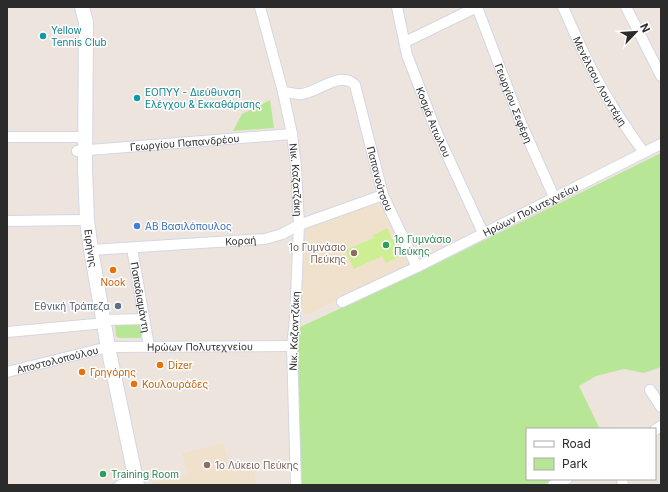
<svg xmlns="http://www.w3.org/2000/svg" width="668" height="492" font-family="Inter,sans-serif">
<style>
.education{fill:#f0e1cc}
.green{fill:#b8e697}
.pitch{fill:#ceee93}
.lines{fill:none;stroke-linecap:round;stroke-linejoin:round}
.street-casing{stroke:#d2d7e4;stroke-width:12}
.secondary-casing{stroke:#d2d7e4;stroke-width:16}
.street{stroke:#fff;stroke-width:10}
.secondary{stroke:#fff;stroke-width:14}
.culture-dot{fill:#0f9aa8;stroke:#fff;stroke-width:1.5}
.shop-dot{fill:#3f7fe0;stroke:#fff;stroke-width:1.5}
.leisure-dot{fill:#2e9e5b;stroke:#fff;stroke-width:1.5}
.education-dot{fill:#8d6e63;stroke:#fff;stroke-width:1.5}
.food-dot{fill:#e8710a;stroke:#fff;stroke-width:1.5}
.service-dot{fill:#5c6f8a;stroke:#fff;stroke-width:1.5}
.labels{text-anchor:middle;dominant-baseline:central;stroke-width:3;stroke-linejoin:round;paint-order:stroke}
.culture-label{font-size:10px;fill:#0d838f;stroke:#fff;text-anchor:start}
.street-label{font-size:10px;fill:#2b2b2b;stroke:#fff}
.shop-label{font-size:10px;fill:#366cbe;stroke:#fff;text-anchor:start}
.leisure-label{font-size:10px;fill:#27864d;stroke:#fff;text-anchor:start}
.education-label{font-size:10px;fill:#785e54;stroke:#fff;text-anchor:end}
.food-label{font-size:10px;fill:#c56008;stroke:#fff;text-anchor:start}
.service-label{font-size:10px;fill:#4e5e75;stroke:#fff;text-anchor:end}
</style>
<rect width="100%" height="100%" fill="#ede5dd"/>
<g class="education">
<path d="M369,203l7,1 9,8 25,52 -101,50 -11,-3 7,-80 4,-4z"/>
<path d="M223,443l7,25 23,-7 3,24h-104l-1,-2 37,-8 -6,-22z"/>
</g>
<g class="green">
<path d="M270,100l4,28 -41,3 9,-17z"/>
<path d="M661,153v214l-17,6 -20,-4 -28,7 -17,10 21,43h-73v50h30l-15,6h-240l-7,-136 5,-22 126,-58z"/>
<path d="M140,321l2,14 -2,3h-21l-3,-2 -1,-14z"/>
</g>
<path class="pitch" d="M387,228l13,28 -14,7 -4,-7 -28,13 -9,-19 29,-12 -1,-3z"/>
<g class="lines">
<g class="street-casing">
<g id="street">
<path id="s1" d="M260,7l23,85c6,0 14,3 19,2 17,-2 38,-24 53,-9l28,110 34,72"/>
<path id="s2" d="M397,7l10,48 30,78 46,100"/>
<path id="s3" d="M477,7l44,116 33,74"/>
<path id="s4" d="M563,7c15,34 30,68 50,100 9,15 20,30 31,46"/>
<path d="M626,7l35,69"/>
<path d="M405,42l72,-35"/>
<path id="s5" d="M283,92l9,42 4,33 3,58 -4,94 -3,27 4,139"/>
<path d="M7,137h78"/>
<path id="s6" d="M77,151l215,-17"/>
<path d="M7,221l73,-1"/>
<path id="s7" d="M132,248l17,98"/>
<path id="s8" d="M91,250l174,-11 17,-5 17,-9 84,-30"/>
<path id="s9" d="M342,302l75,-35 244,-123"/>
<path d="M104,320l40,-1"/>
<path d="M7,332l88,-8"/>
<path id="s10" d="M7,372l101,-25 184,-1"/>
<path d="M650,390l11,17"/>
<path d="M655,430l6,-4"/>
<path d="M622,479l1,6"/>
<path d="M120,485l7,-2"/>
<path d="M553,485l14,-6"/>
</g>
</g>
<g class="secondary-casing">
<g id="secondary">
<path id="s11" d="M82,7l4,15 -1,146 2,52 4,30 17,97 29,138"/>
</g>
</g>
<use href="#street" class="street"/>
<use href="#secondary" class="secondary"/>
</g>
<g class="culture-dot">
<circle cx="43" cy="36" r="4"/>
<circle cx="137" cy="98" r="4"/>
</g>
<circle class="shop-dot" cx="137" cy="226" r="4"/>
<g class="leisure-dot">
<circle cx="386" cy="245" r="4"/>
<circle cx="103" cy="474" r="4"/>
</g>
<g class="education-dot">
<circle cx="354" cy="253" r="4"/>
<circle cx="207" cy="465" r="4"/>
</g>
<g class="food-dot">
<circle cx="113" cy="270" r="4"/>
<circle cx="160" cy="365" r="4"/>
<circle cx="82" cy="372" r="4"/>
<circle cx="134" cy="384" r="4"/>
</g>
<circle class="service-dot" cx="118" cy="306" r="4"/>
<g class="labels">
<g class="culture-label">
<text x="51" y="30">Yellow<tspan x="51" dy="12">Tennis Club</tspan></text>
<text x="145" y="92">ΕΟΠΥΥ - Διεύθυνση<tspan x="145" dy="12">Ελέγχου &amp; Εκκαθάρισης</tspan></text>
</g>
<g class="street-label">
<text stroke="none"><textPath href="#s4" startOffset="83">Μενέλαου Λουντέμη</textPath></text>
<text stroke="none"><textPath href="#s3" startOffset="103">Γεωργίου Σεφέρη</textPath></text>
<text stroke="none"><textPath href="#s2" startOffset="121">Κοσμά Αιτωλου</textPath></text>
<text stroke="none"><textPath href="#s6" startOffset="108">Γεωργίου Παπανδρέου</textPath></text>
<text stroke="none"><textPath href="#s1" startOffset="261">Παπανούτσου</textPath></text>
<text stroke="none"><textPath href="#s5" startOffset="89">Νικ. Καζατζάκη</textPath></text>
<text stroke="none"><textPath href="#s9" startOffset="210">Ηρώων Πολυτεχνείου</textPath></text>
<text stroke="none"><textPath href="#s8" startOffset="150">Κοραή</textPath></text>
<text stroke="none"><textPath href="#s11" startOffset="242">Ειρήνης</textPath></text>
<text stroke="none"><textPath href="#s7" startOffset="50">Παπαδιαμάντη</textPath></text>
<text transform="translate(294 331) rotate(-88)">Νικ. Καζαντζάκη</text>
<text stroke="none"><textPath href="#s10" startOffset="196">Ηρώων Πολυτεχνείου</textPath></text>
<text stroke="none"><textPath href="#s10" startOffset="52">Αποστολοπούλου</textPath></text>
</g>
<g class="shop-label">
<text x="145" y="226">ΑΒ Βασιλόπουλος</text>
</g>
<g class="leisure-label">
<text x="394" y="239">1ο Γυμνάσιο<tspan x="394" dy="12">Πεύκης</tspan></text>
<text x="111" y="474">Training Room</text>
</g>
<g class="education-label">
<text x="346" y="247">1o Γυμνάσιο<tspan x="346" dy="12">Πεύκης</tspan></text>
<text x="215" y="465" text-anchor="start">1ο Λύκειο Πεύκης</text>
</g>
<g class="food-label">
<text x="113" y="282" text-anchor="middle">Nook</text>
<text x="168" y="365">Dizer</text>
<text x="90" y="372">Γρηγόρης</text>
<text x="142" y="384">Κουλουράδες</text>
</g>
<g class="service-label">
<text x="110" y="306">Εθνική Τράπεζα</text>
</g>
</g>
<rect width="668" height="492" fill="none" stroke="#2b2b2b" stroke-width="16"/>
<rect x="526" y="428" width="130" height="52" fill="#ffffff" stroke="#aaaaaa"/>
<rect x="534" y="441" width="20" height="6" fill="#ffffff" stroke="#aaaaaa"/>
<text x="562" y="448" font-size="12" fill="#2b2b2b">Road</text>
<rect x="534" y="458" width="20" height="12" fill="#b8e697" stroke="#aaaaaa"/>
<text x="562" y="468" font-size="12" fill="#2b2b2b">Park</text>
<g transform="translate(636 32) rotate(65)" stroke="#ffffff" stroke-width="3" paint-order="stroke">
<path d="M0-3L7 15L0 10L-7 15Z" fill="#2b2b2b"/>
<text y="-6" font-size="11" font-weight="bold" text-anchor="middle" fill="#2b2b2b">N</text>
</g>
</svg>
